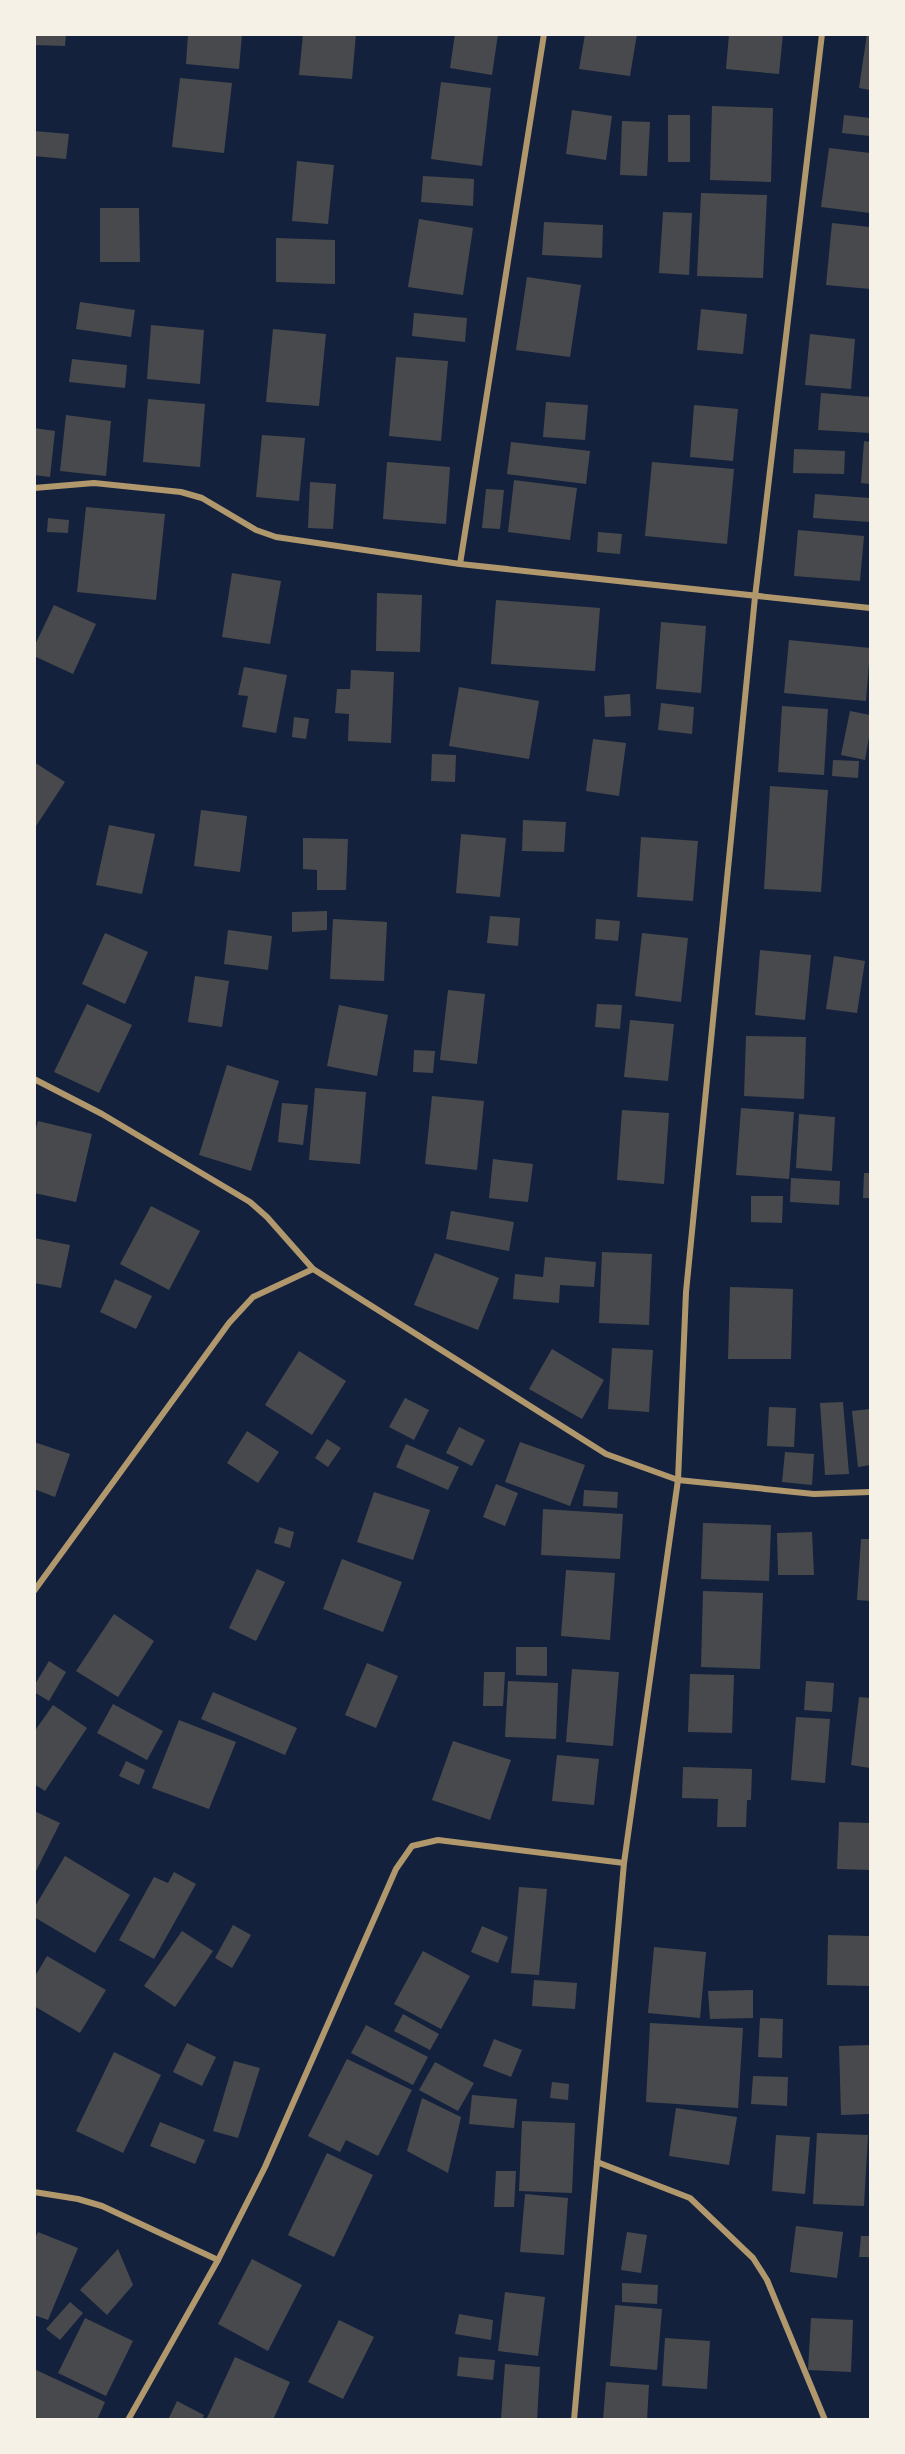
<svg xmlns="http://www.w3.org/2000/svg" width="905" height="2454" font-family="'Playfair Display',serif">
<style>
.building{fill:#48494c}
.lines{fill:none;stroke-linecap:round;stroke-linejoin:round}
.minor{stroke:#b1986c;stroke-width:6}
</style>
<rect width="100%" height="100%" fill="#14213d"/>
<g class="building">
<path d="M34,34h32l-1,12 -31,-1z"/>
<path d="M188,34h54l-3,35 -53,-5z"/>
<path d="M303,34h53l-4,45 -53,-4z"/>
<path d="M455,34h43l-6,41 -42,-7z"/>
<path d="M585,34h52l-7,42 -51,-7z"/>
<path d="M729,34h54l-4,40 -53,-5z"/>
<path d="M867,34h3v56l-11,-2z"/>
<path d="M180,78l52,5 -8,70 -52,-6z"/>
<path d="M441,82l50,6 -9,78 -51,-7z"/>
<path d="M712,106l61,2 -2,74 -61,-2z"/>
<path d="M572,110l40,6 -6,44 -40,-6z"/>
<rect x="668" y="115" width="22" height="47"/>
<path d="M844,115l26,3v18l-28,-3z"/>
<path d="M622,121l28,1 -3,54 -27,-1z"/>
<path d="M34,131l35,3 -3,25 -32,-3z"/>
<path d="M829,148l41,5v60l-49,-6z"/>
<path d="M297,161l37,4 -6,59 -36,-3z"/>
<path d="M423,176l51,3 -1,27 -52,-4z"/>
<path d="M701,193l66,2 -4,83 -66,-2z"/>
<path d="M100,208h39l1,54h-40z"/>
<path d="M663,212l29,1 -3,62 -30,-2z"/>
<path d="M419,219l54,9 -10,67 -55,-8z"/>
<path d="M544,222l59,3 -1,33 -60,-3z"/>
<path d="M832,223l38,4v62l-44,-4z"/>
<path d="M276,238l59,2v44l-59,-2z"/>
<path d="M527,277l54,8 -11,72 -54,-7z"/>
<path d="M80,302l55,8 -4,27 -55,-8z"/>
<path d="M701,309l46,5 -4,40 -46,-4z"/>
<path d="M414,313l53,5 -2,24 -53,-6z"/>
<path d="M151,325l53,5 -4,54 -53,-5z"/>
<path d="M273,329l53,5 -7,72 -53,-4z"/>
<path d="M810,334l45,5 -4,50 -46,-4z"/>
<path d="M396,357l52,4 -7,80 -52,-5z"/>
<path d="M72,359l55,6 -2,23 -56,-6z"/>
<path d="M821,393l49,4v36l-52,-3z"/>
<path d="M148,399l57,5 -5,63 -57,-5z"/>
<path d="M546,402l42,3 -3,35 -42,-3z"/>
<path d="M694,405l44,4 -5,52 -43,-4z"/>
<path d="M66,415l45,6 -5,55 -46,-5z"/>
<path d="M34,428l21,3 -5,46 -16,-2z"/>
<path d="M262,435l43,3 -6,63 -43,-4z"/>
<path d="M864,441l6,1v42l-9,-1z"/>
<path d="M511,442l79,9 -4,33 -79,-10z"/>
<path d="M794,449l51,2 -1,23 -51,-1z"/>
<path d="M387,462l63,5 -4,57 -63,-5z"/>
<path d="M652,462l82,7 -7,75 -82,-8z"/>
<path d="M514,480l63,8 -7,52 -62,-8z"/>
<path d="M310,482l26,2 -3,45 -25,-1z"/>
<path d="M486,489l18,1 -4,39 -18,-1z"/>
<path d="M815,494l55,4v24l-57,-4z"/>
<path d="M86,507l79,7 -9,86 -79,-8z"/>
<path d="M48,518l21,2 -1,13 -21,-1z"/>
<path d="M798,530l66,6 -4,45 -66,-5z"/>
<path d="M598,532l24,2 -2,20 -23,-2z"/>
<path d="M232,573l49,8 -11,63 -48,-7z"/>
<path d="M377,593l45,2 -2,57 -44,-1z"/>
<path d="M496,600l104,8 -5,63 -104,-7z"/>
<path d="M54,605l42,19 -23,50 -39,-18v-9z"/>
<path d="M661,622l45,4 -5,67 -45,-4z"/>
<path d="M789,640l81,8 -4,53 -82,-8z"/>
<path d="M244,667l43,8 -11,58 -34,-6 6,-31 -10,-1z"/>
<path d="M351,670l43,2 -3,71 -43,-2 1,-27 -14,-1 2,-24h13z"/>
<path d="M459,687l80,14 -10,58 -80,-13z"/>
<path d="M630,694l1,22 -26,1 -1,-21z"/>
<path d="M661,703l33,4 -2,27 -34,-4z"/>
<path d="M782,706l46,3 -4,66 -46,-3z"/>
<path d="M850,711l20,4v16l-5,29 -24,-5z"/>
<path d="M294,717l15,2 -3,20 -14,-2z"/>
<path d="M593,739l33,4 -7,53 -33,-5z"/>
<path d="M432,754l24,1 -1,27 -24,-1z"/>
<path d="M833,760l26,1 -1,17 -26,-2z"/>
<path d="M34,762l31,20 -31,47z"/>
<path d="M770,786l58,4 -7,102 -57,-3z"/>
<path d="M201,810l46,6 -7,56 -46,-6z"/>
<path d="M523,820l43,2 -2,30 -42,-1z"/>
<path d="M109,825l46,9 -13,60 -46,-9z"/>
<path d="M461,834l45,4 -6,59 -44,-4z"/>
<path d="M641,837l57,4 -5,60 -56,-4z"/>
<path d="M303,838l45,1 -2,51h-29v-20l-14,-1z"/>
<path d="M327,911v19l-35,2v-20z"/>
<path d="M490,916l30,2 -2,28 -31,-3z"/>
<path d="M333,919l54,3 -3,59 -54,-2z"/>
<path d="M596,919l24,2 -2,20 -23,-2z"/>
<path d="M228,930l44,6 -4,34 -44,-6z"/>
<path d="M105,933l43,19 -23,52 -43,-20z"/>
<path d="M642,933l46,5 -7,64 -46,-6z"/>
<path d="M760,950l51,5 -6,65 -50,-5z"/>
<path d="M834,956l31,5 -8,52 -31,-4z"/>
<path d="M195,976l34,5 -7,46 -34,-5z"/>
<path d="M448,990l37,4 -8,70 -37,-4z"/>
<path d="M87,1004l45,21 -33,68 -45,-21z"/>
<path d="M597,1004l25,1 -2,24 -25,-2z"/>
<path d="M339,1005l49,10 -11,61 -50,-10z"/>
<path d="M630,1020l44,4 -6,57 -44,-4z"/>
<path d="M746,1036l60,1 -2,62 -60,-3z"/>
<path d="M414,1050l21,1 -2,22 -20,-1z"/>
<path d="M227,1065l52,16 -28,90 -52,-16z"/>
<path d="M315,1088l51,4 -6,72 -51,-4z"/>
<path d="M432,1096l52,5 -7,69 -52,-6z"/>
<path d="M282,1103l26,2 -5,40 -25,-3z"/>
<path d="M741,1108l53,4 -5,67 -53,-4z"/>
<path d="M622,1110l47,3 -5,71 -47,-4z"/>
<path d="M799,1114l36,3 -3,54 -36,-3z"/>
<path d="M38,1121l54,13 -16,68 -42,-9v-57z"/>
<path d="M493,1159l40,5 -5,38 -39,-4z"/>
<path d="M864,1173h6v25h-7z"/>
<path d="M791,1178l49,3 -1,24 -49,-3z"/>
<path d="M751,1196h32l-1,27 -31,-1z"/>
<path d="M151,1206l49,25 -31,59 -49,-26z"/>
<path d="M451,1211l63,11 -5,29 -63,-12z"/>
<path d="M34,1238l36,7 -9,43 -27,-5z"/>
<path d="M602,1252l50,2 -3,71 -50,-2z"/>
<path d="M435,1253l64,25 -21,52 -64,-25z"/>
<path d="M545,1257l51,5 -2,25 -34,-2 -1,18 -46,-4 2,-25 28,3z"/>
<path d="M115,1279l37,17 -16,33 -36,-17z"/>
<path d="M730,1287l63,2 -2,70h-63z"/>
<path d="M612,1348l41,2 -4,62 -41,-3z"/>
<path d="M552,1349l52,31 -22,39 -53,-30z"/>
<path d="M299,1351l47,30 -34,54 -47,-30z"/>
<path d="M405,1398l24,12 -15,30 -25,-13z"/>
<path d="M843,1402l6,72 -24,1 -5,-72z"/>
<path d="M769,1407l27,1 -2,39 -27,-1z"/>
<path d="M870,1409v56l-12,2 -6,-56z"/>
<path d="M459,1427l26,13 -13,26 -26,-13z"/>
<path d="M247,1431l32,21 -21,31 -31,-20z"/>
<path d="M327,1439l14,9 -13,19 -13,-9z"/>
<path d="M34,1442l36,12 -15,43 -21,-8z"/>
<path d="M520,1442l65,23 -15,41 -65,-24z"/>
<path d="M406,1444l53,23 -11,23 -52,-23z"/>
<path d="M785,1452l29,2 -2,31 -30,-3z"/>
<path d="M496,1484l22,9 -13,33 -22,-9z"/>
<path d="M584,1490l34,2 -1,16 -34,-2z"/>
<path d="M374,1492l56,18 -17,50 -56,-18z"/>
<path d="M543,1509l80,5 -3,45 -79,-4z"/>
<path d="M703,1523l68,2 -2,56 -68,-2z"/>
<path d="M279,1527l15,5 -4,16 -16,-5z"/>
<path d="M812,1532l2,43h-36l-1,-42z"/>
<path d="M861,1539h9v62l-13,-1z"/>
<path d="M342,1559l60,23 -19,50 -60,-23z"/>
<path d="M257,1569l28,13 -29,59 -27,-13z"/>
<path d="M566,1570l49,3 -5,67 -49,-4z"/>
<path d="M703,1591l60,2 -3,76 -59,-2z"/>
<path d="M114,1614l40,27 -36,56 -42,-26z"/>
<path d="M516,1647h31v29l-31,-1z"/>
<path d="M49,1661l17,11 -17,29 -15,-9v-6z"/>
<path d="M367,1663l31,13 -22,52 -31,-13z"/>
<path d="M572,1669l47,3 -6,74 -47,-4z"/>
<path d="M484,1672h21l-2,34h-20z"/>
<path d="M690,1674l44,1 -2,58 -44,-1z"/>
<path d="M508,1681l50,2 -2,56 -51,-2z"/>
<path d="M806,1681l28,2 -2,29 -28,-2z"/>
<path d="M213,1692l84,36 -12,27 -84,-36z"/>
<path d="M859,1697l11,1v70l-19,-3z"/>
<path d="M113,1704l50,27 -16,29 -50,-27z"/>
<path d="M53,1705l34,23 -42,63 -11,-7v-52z"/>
<path d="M796,1717l34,2 -5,64 -34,-3z"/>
<path d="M179,1720l57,22 -27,67 -57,-21z"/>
<path d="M453,1741l58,19 -21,60 -58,-20z"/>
<path d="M557,1755l42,4 -5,46 -42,-4z"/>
<path d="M126,1761l19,9 -6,15 -20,-9z"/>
<path d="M683,1767l69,2 -1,31h-4l-1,27h-29l1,-28 -36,-1z"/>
<path d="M34,1811l26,12 -26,52z"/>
<path d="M839,1822l31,1v47l-33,-1z"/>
<path d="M65,1856l65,39 -35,58 -61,-36v-9z"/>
<path d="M174,1872l22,12 -42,75 -35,-19 35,-63 14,6z"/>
<path d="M519,1887l28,2 -8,86 -28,-2z"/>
<path d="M233,1925l18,10 -19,33 -17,-10z"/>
<path d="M482,1926l26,11 -10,26 -27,-11z"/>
<path d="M182,1931l31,20 -38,56 -31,-21z"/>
<path d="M828,1935l42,1v50l-43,-1z"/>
<path d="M654,1947l52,5 -6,66 -52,-5z"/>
<path d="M423,1951l47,25 -29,53 -47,-25z"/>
<path d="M47,1956l59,34 -26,43 -46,-27v-28z"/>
<path d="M534,1980l43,3 -2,26 -43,-3z"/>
<path d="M753,1990v28l-43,1 -2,-28z"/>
<path d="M403,2014l36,20 -9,16 -36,-19z"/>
<path d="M760,2018l23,1 -1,39 -24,-1z"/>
<path d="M650,2023l93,5 -5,80 -92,-6z"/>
<path d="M366,2025l62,32 -15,28 -62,-32z"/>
<path d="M494,2039l28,11 -11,27 -28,-11z"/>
<path d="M187,2043l29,14 -14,29 -29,-14z"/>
<path d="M870,2045v69l-29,1 -2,-69z"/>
<path d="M114,2052l47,23 -38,78 -47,-22z"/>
<path d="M347,2059l65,31 -34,66 -32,-16 -6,12 -32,-16z"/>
<path d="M234,2061l26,7 -22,70 -25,-7z"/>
<path d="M435,2062l39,21 -16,28 -39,-21z"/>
<path d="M753,2076l35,1 -1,29 -36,-2z"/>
<path d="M552,2082l17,2 -1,16 -18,-2z"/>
<path d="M472,2095l45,4 -3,29 -45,-4z"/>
<path d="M422,2098l39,19 -13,56 -41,-22z"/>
<path d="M676,2108l61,9 -8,48 -60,-9z"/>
<path d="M522,2121l53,2 -3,70 -53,-2z"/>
<path d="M160,2122l45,18 -10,24 -45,-18z"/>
<path d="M817,2133l51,2 -4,71 -51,-2z"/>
<path d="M776,2135l34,2 -5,57 -33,-3z"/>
<path d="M327,2153l46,22 -39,82 -46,-22z"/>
<path d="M496,2171h20l-2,36h-20z"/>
<path d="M525,2194l43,4 -4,57 -44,-3z"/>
<path d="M796,2226l47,6 -6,46 -47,-6z"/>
<path d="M38,2232l40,16 -30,72 -14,-5v-75z"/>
<path d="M627,2232l20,3 -6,38 -20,-3z"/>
<path d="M861,2236h9v21h-11z"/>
<path d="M118,2249l15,36 -26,30 -27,-25z"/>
<path d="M252,2259l50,26 -34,66 -50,-27z"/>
<path d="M622,2283l36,2 -1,19 -35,-2z"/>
<path d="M505,2292l40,5 -7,59 -40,-5z"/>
<path d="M70,2302l13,11 -23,27 -14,-11z"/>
<path d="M615,2305l47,4 -5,61 -47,-4z"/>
<path d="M459,2314l34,6 -2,20 -36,-6z"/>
<path d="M85,2318l48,23 -27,55 -48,-23z"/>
<path d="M811,2318l42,2 -2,52 -43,-2z"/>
<path d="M339,2320l35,17 -31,62 -35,-17z"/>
<path d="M665,2338l45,3 -3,48 -45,-3z"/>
<path d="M235,2357l55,25 -17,38 -66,-2z"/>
<path d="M459,2357l36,3 -2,20 -36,-4z"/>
<path d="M505,2364l35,3 -3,53 -36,-1z"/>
<path d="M34,2369l71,33 -8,18h-63z"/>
<path d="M606,2382l43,3 -2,35h-44z"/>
<path d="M177,2401l27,14 -2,5h-34z"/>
</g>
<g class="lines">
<g class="minor">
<path d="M34,488l60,-5 87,9 21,6 54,32 20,7 184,27 410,44"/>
<path d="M460,564l84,-530"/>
<path d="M34,1079l68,35 148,88 17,15 46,52"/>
<path d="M34,1591l195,-268 24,-26 60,-28 293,185 72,26 136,14 56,-2"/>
<path d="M597,2162l93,36 63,60 14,22 58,140"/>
<path d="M34,2192l44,7 24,7 116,54"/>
<path d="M128,2420l90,-160 47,-93 131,-298 16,-23 26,-6 186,23 54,-383 8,-188 69,-695 67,-563"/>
<path d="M574,2420l50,-557"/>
</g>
</g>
<rect width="905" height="2454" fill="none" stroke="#f6f1e7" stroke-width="72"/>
</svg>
